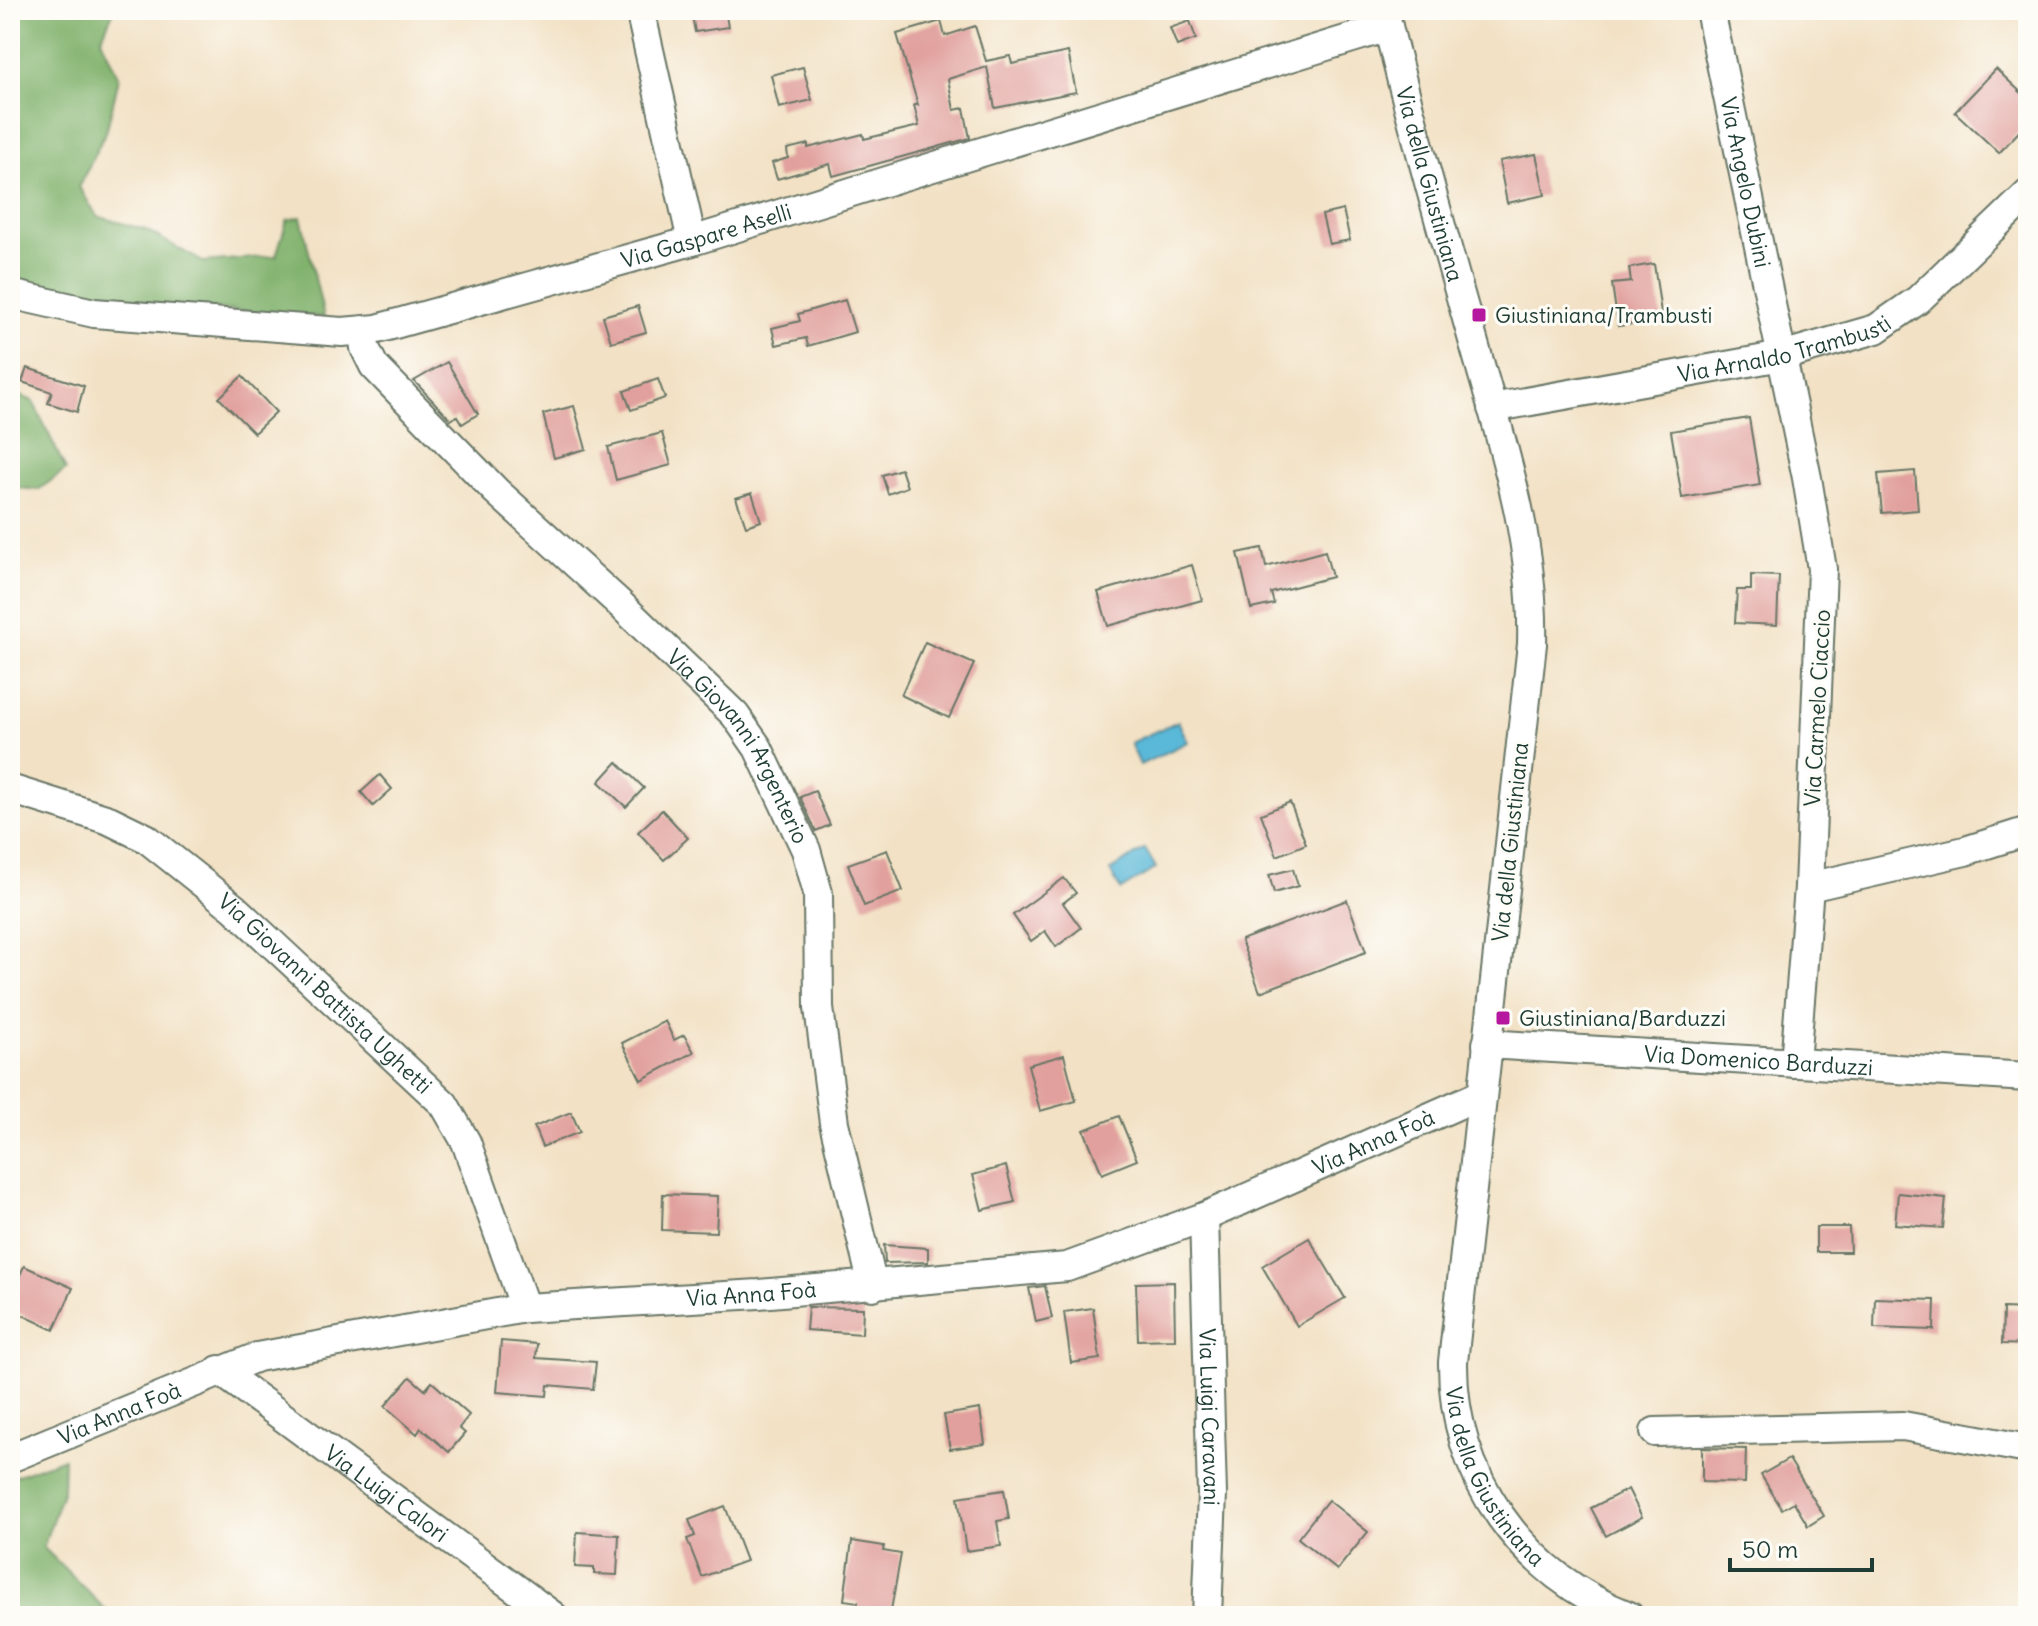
<svg xmlns="http://www.w3.org/2000/svg" width="2038" height="1626" font-family="Delius,sans-serif">
<style>
.forest{fill:#81b26d;stroke:#507850;stroke-width:2}
.water{fill:#5ab8d8;stroke:#3c7a86;stroke-width:2}
.building{fill:#e1a09d}
.lines{fill:none;stroke-linecap:round;stroke-linejoin:round}
.minor-casing{stroke:#697666;stroke-width:32}
.minor{stroke:#fff;stroke-width:28}
.poi-dot{fill:#b5179e;stroke:#fdfcf7;stroke-width:3}
.labels{text-anchor:middle;dominant-baseline:central;stroke-width:6;stroke-linejoin:round;paint-order:stroke}
.street-label{font-size:22px;fill:#1f3d34;stroke:#fdfcf7}
.poi-label{font-size:22px;fill:#1f3d34;stroke:#fdfcf7;text-anchor:start}
</style>
<rect width="100%" height="100%" fill="#fdfcf7"/>
<filter id="ink" filterUnits="userSpaceOnUse"><feTurbulence type="fractalNoise" baseFrequency=".0125" numOctaves="2"/><feDisplacementMap in="SourceGraphic" scale="16" xChannelSelector="R" yChannelSelector="G"/><feConvolveMatrix kernelMatrix="1 2 1 2 8 2 1 2 1" color-interpolation-filters="sRGB"/></filter>
<filter id="wash" filterUnits="userSpaceOnUse"><feTurbulence type="fractalNoise" baseFrequency=".006" numOctaves="4" result="noise"/><feDisplacementMap in="SourceGraphic" scale="32" xChannelSelector="R" yChannelSelector="G"/><feGaussianBlur stdDeviation="1.8" result="paint"/><feColorMatrix in="noise" values="0 0 0 0 0 0 0 0 0 0 0 0 0 0 0 0 0 1.4 0 .05"/><feComposite in="paint" operator="in"/></filter>
<g filter="url(#wash)">
<rect width="100%" height="100%" fill="#f2e1c4"/>
<g class="forest">
<path d="M10,10h104l-13,29 18,39 -12,51 -28,58 18,29 49,14 57,32 73,-6 11,-36 14,-3 23,100 -268,-19 -46,-15z"/>
<path d="M10,391l23,10 33,69 -28,20 -28,-3z"/>
<path d="M64,1458l-1,32 -20,57 69,69h-102v-138z"/>
</g>
<g class="water">
<path d="M1178,721l10,21 -48,23 -10,-22z"/>
<path d="M1145,849l11,19 -35,22 -11,-19z"/>
</g>
<g id="blocks">
<g class="building">
<path d="M691,10h34l3,17 -33,5z"/>
<path d="M941,21l4,15 30,-10 11,35 24,-5 2,8 56,-12 8,40 -81,16 -8,-41 -39,12 6,31 10,-2 6,30 -137,38 -3,-12 -53,15 -5,-16 16,-5 -1,-9 21,-5v4l55,-14 1,5 55,-13 -5,-21h4l-21,-71z"/>
<path d="M1190,21l6,18 -19,7 -7,-18z"/>
<path d="M803,67l9,33 -33,8 -8,-33z"/>
<path d="M1996,69l32,30v23l-29,31 -44,-41z"/>
<path d="M1536,154l9,41 -38,8 -8,-42z"/>
<path d="M1343,210l7,30 -21,4 -7,-29z"/>
<path d="M1654,264l8,56 -44,6 -6,-42 19,-2 -2,-14z"/>
<path d="M845,300l10,32 -47,14 -2,-8 -30,7 -4,-17 28,-7 -2,-7z"/>
<path d="M638,306l8,26 -35,10 -8,-26z"/>
<path d="M447,362l31,52 -16,10 -5,-8 -6,4 -37,-39z"/>
<path d="M27,368l57,18 -7,26 -29,-9 4,-11 -30,-10z"/>
<path d="M242,376l34,36 -22,21 -35,-35z"/>
<path d="M658,379l7,19 -34,12 -7,-19z"/>
<path d="M574,406l12,43 -32,9 -11,-44z"/>
<path d="M1749,418l11,67 -78,13 -11,-67z"/>
<path d="M662,433l9,32 -55,15 -8,-33z"/>
<path d="M901,469l6,18 -19,7 -6,-19z"/>
<path d="M1915,471l3,39 -36,3 -4,-39z"/>
<path d="M752,493l9,28 -15,5 -10,-28z"/>
<path d="M1262,548l4,19 59,-16 7,26 -61,16 3,11 -23,5 -13,-56z"/>
<path d="M1192,565l10,35 -94,26 -10,-34z"/>
<path d="M1751,575l28,1 -2,49 -42,-2 2,-33h14z"/>
<path d="M925,642l49,22 -25,54 -48,-23z"/>
<path d="M617,762l27,26 -18,19 -27,-25z"/>
<path d="M380,775l12,14 -19,17 -12,-14z"/>
<path d="M815,791l15,34 -14,6 -16,-34z"/>
<path d="M1290,802l16,42 -29,12 -16,-42z"/>
<path d="M662,810l26,28 -24,22 -26,-28z"/>
<path d="M887,850l16,41 -39,15 -16,-42z"/>
<path d="M1293,869l5,17 -24,7 -5,-18z"/>
<path d="M1064,878l12,15 -13,10 18,25 -25,19 -11,-16 -14,10 -18,-26z"/>
<path d="M1347,900l19,52 -106,40 -19,-52z"/>
<path d="M665,1021l9,19 10,-5 10,17 -53,28 -19,-37z"/>
<path d="M1064,1055l12,46 -36,10 -12,-46z"/>
<path d="M571,1112l9,20 -38,15 -8,-20z"/>
<path d="M1119,1116l18,44 -35,14 -18,-44z"/>
<path d="M1006,1166l9,36 -33,8 -9,-35z"/>
<path d="M1898,1193l48,5 -3,30 -48,-4z"/>
<path d="M663,1194l55,2 -2,36 -54,-2z"/>
<path d="M1816,1227h33l1,25h-34z"/>
<path d="M1309,1238l36,60 -48,28 -35,-60z"/>
<path d="M884,1245l44,3v14l-43,1z"/>
<path d="M24,1266l49,22 -19,42 -44,-21v-12z"/>
<path d="M1174,1282l1,57 -37,1 -2,-57z"/>
<path d="M1045,1286l7,32 -16,4 -7,-34z"/>
<path d="M1875,1298l60,2 -1,30 -60,-2z"/>
<path d="M808,1307l55,1 -1,26 -56,-4z"/>
<path d="M1093,1308l7,51 -29,4 -7,-51z"/>
<path d="M2003,1308l25,1v36l-26,-1z"/>
<path d="M501,1341l36,3 -1,14 60,4 -3,27 -45,-4 -1,11 -50,-4z"/>
<path d="M410,1377l15,13 7,-8 37,33 -10,13 6,5 -16,19 -28,-24 -4,6 -32,-28z"/>
<path d="M980,1409l5,35 -35,5 -6,-34z"/>
<path d="M1702,1448l44,1 -1,34 -43,-1z"/>
<path d="M1789,1459l35,57 -16,10 -14,-24 -12,7 -21,-34z"/>
<path d="M1628,1489l14,28 -36,19 -15,-28z"/>
<path d="M1004,1490l5,29 -12,2 4,25 -35,5 -8,-54z"/>
<path d="M1328,1500l40,32 -31,38 -39,-32z"/>
<path d="M725,1506l21,55 -44,16 -15,-38 8,-3 -6,-16z"/>
<path d="M577,1532l42,3 -2,40 -23,-1v-6l-19,-1z"/>
<path d="M852,1541l32,5 -1,5 18,3 -11,62h-34l2,-14 -14,-2z"/>
</g>
</g>
</g>
<g filter="url(#ink)">
<use href="#blocks" fill-opacity="0" stroke="#697666" stroke-width="2"/>
<g class="lines">
<g class="minor-casing">
<g id="minor">
<path d="M640,10l52,231"/>
<path id="s1" d="M1384,10c27,111 58,221 89,330 28,100 62,200 59,304l-79,718c-1,115 70,213 176,254"/>
<path id="s2" d="M1710,10l97,468 15,91 -13,318 -14,176"/>
<path id="s3" d="M10,294l84,19 248,19 35,-3 315,-88 696,-214"/>
<path id="s4" d="M363,332l2,16 9,18 122,125 122,111 117,113 23,33 48,102 12,43 1,115 15,115 39,163"/>
<path id="s5" d="M1492,408l290,-52 94,-27 42,-29 110,-106"/>
<path id="s6" d="M10,789l99,31 37,18 88,70 210,196 22,38 59,166"/>
<path d="M1809,887l156,-36 63,-20"/>
<path id="s7" d="M1487,1044l541,33"/>
<path id="s8" d="M1204,1217l8,277 -5,122"/>
<path id="s9" d="M219,1370l334,246"/>
<path d="M1655,1432l248,-6 125,23"/>
<path id="s10" d="M10,1458l247,-101 268,-49 234,-14 308,-27 137,-50 278,-123"/>
</g>
</g>
<use href="#minor" class="minor"/>
</g>
</g>
<g class="poi-dot">
<rect x="1471" y="307" width="16" height="16" rx="4"/>
<rect x="1495" y="1010" width="16" height="16" rx="4"/>
</g>
<g class="labels">
<g class="street-label">
<text stroke="none"><textPath href="#s2" startOffset="176">Via Angelo Dubini</textPath></text>
<text stroke="none"><textPath href="#s1" startOffset="180">Via della Giustiniana</textPath></text>
<text stroke="none"><textPath href="#s3" startOffset="712">Via Gaspare Aselli</textPath></text>
<text stroke="none"><textPath href="#s5" startOffset="298">Via Arnaldo Trambusti</textPath></text>
<text transform="translate(1817 708) rotate(-87)">Via Carmelo Ciaccio</text>
<text stroke="none"><textPath href="#s4" startOffset="566">Via Giovanni Argenterio</textPath></text>
<text transform="translate(1510 842) rotate(-84)">Via della Giustiniana</text>
<text stroke="none"><textPath href="#s6" startOffset="382">Via Giovanni Battista Ughetti</textPath></text>
<text stroke="none"><textPath href="#s7" startOffset="272">Via Domenico Barduzzi</textPath></text>
<text stroke="none"><textPath href="#s10" startOffset="1414">Via Anna Foà</textPath></text>
<text stroke="none"><textPath href="#s10" startOffset="766">Via Anna Foà</textPath></text>
<text stroke="none"><textPath href="#s10" startOffset="118">Via Anna Foà</textPath></text>
<text stroke="none"><textPath href="#s8" startOffset="200">Via Luigi Caravani</textPath></text>
<text stroke="none"><textPath href="#s1" startOffset="1500">Via della Giustiniana</textPath></text>
<text stroke="none"><textPath href="#s9" startOffset="208">Via Luigi Calori</textPath></text>
</g>
<g class="poi-label">
<text x="1495" y="315">Giustiniana/Trambusti</text>
<text x="1519" y="1018">Giustiniana/Barduzzi</text>
</g>
</g>
<rect width="2038" height="1626" fill="none" stroke="#fdfcf7" stroke-width="40"/>
<path d="M1730 1558v12h142v-12" fill="none" stroke="#1f3d34" stroke-width="4"/>
<text x="1742" y="1558" font-size="24" fill="#1f3d34" stroke="#fdfcf7" stroke-width="6" paint-order="stroke">50 m</text>
</svg>
